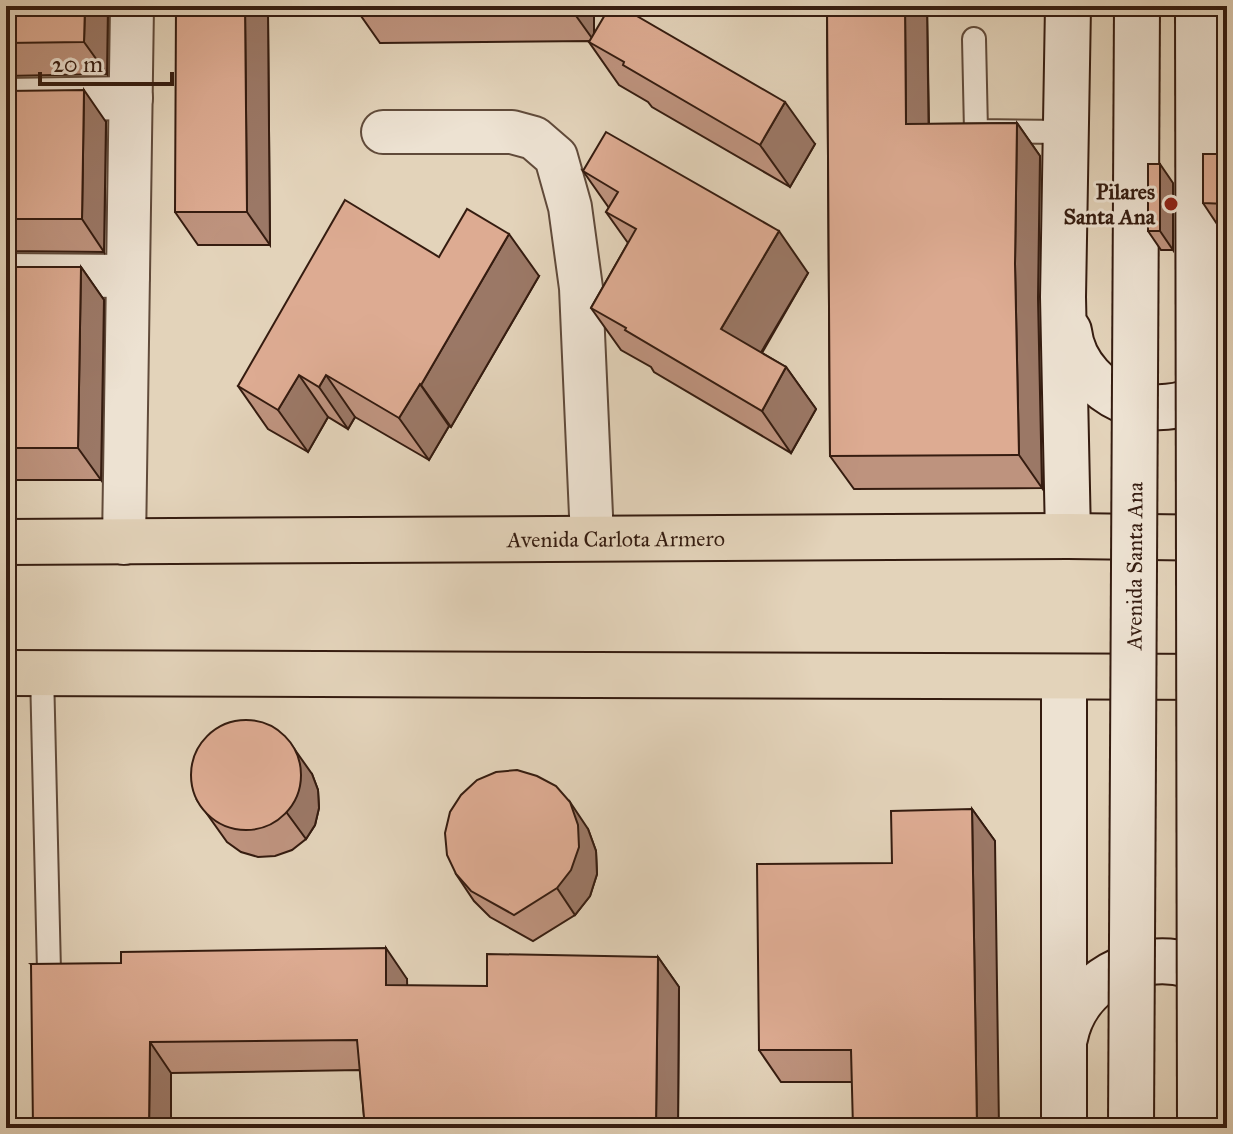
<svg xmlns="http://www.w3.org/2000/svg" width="1233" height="1134" font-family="'IM FELL Great Primer',serif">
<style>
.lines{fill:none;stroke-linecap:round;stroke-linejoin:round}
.lane-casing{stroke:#604a3a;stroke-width:26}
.street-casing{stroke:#604a3a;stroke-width:46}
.secondary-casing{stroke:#351c10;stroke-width:48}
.primary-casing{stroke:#351c10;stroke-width:48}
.lane{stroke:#ede2d2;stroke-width:22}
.street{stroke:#ede2d2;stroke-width:42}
.secondary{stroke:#ede2d2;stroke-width:44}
.primary{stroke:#e3d3ba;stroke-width:44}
.secondary-bridge-casing{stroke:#351c10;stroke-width:48;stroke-linecap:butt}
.secondary-bridge{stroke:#ede2d2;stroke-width:44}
.wall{fill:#be937e;stroke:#351c10;stroke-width:2}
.shaded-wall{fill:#9b7866;stroke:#351c10;stroke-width:2}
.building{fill:#ddab92;stroke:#351c10;stroke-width:2}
.poi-dot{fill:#8f2418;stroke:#ede2d2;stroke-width:3}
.labels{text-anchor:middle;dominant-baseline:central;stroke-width:6;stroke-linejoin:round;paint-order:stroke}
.poi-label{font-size:22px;font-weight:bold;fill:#351c10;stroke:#ede2d2;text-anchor:end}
.street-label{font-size:22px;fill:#351c10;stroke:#ede2d2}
</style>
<rect width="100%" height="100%" fill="#e3d3ba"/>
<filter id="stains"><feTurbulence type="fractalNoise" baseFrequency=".0025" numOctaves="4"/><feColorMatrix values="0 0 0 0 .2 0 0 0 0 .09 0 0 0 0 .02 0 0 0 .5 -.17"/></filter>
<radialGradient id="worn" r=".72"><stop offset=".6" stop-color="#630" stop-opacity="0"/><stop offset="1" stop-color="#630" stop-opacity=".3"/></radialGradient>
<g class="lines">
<g class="lane-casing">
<g id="lane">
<path d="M974,39l2,92 89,1"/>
<path d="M42,672l7,299"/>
</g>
</g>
<g class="street-casing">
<g id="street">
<path d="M6,100l125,-2"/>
<path d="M383,132h129l22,6 22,19 14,50 11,81 11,250"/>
<path d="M6,275l122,1"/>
<path d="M124,543l8,-537"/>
</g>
</g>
<g class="secondary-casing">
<g id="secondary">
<path d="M1068,6l-5,291 5,239"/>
<path d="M1069,331c2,18 9,32 21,45 39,42 94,39 137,6"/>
<path d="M1064,677v451"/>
<path d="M1065,1038c11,-56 71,-88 124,-73 15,4 26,13 38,22"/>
</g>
</g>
<g class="primary-casing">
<g id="primary">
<path id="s1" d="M6,542l1062,-6 159,2"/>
<path d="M6,673l1221,4"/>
</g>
</g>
<use href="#lane" class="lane"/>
<use href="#street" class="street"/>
<use href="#secondary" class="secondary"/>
<use href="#primary" class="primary"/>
<g class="secondary-bridge-casing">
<g id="secondary-bridge">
<path d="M1198,6l2,1122"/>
<path id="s2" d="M1131,1128l6,-1122"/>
</g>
</g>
<use href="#secondary-bridge" class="secondary-bridge"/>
</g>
<g class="wall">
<path d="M6,6h102l-1,68 -101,2z"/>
<path d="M354,6h240v28l221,110 -25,43 -138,-80 -4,-5 -29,-17 -30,-43 1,-1 -210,2z"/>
<path d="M827,6h100l2,118 88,-1 23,33 -2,142 4,190 -188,1 -24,-33z"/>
<path d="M268,14l2,231h-72l-23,-33z"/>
<path d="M6,91l100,31 -2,130 -98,-1z"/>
<path d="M1227,154v79h-4l-20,-30z"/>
<path d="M583,171l225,102 -46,80 24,14 30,42 -25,44 -137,-81 -3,-5 -30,-17 -30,-42 37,-65 -22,-31 3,-4z"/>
<path d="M1173,183v67h-12l-13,-19z"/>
<path d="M439,257l100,19 -88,151 -2,-1 -20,34 -74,-43 -7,12 -20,-12 -20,35 -40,-23 -30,-43z"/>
<path d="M6,267h75l23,33 -3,180h-95z"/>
<path d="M312,774l6,16 1,18 -4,17 -9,14 -14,11 -17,6 -17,1 -17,-5 -14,-10 -30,-42z"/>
<path d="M972,809l23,32 -143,241h-71l-22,-32 133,-187z"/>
<path d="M6,823l2,2 6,178h-8z"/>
<path d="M588,829l8,22 1,23 -7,22 -15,19 -42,26 -43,-24 -16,-16 -18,-27z"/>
<path d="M658,957l21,30 -1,138 115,3h-428l-5,-58 -189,3 -140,-109 376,15v7h80z"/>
</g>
<g class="shaded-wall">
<path d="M85,6h23l-1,68 -23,-32z"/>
<path d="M245,6h18l5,8 2,231 -23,-33z"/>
<path d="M569,6h25v35z"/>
<path d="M905,6h22l2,151 -23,-33z"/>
<path d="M84,90l22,32 -2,130 -22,-33z"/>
<path d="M785,102l30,42 -25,43 -30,-42z"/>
<path d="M1017,123l23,33 -2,142 4,190 -23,-33 -4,-191z"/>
<path d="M1160,164l13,19v67l-13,-19z"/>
<path d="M779,231l29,42 -58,98 -29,-42z"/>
<path d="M509,234l30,42 -88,151 -30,-42z"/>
<path d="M81,267l23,33 -3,180 -23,-32z"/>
<path d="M786,367l30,42 -25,44 -29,-42z"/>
<path d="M299,375l29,42 -20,35 -30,-42z"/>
<path d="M326,375l29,42 -7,12 -29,-42z"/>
<path d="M420,384l29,42 -20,34 -30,-42z"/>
<path d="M293,747l19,27 6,16 1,18 -4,17 -9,14 -19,-26z"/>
<path d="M570,802l18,27 8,22 1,23 -7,22 -15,19 -18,-27z"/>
<path d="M972,809l23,32 4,287h-22z"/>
<path d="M6,823l2,2 6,178 -8,-12z"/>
<path d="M386,948l21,31 1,37 -22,-31z"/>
<path d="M658,957l21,30 -1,141 -22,-3z"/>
<path d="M150,1042l21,31v55h-22z"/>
</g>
<g class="building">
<path d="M6,6h79l-1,36 -78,1z"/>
<path d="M176,6h69l2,206h-72z"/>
<path d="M827,6h78l1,118 111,-1 -2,141 4,191 -189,1z"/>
<path d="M609,8h14l162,94 -25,43 -137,-80 1,-3 -35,-20z"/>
<path d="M84,90l-2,129h-76v-128z"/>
<path d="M606,132l173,99 -58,98 65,38 -24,44 -137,-81 1,-2 -35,-20 45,-79 -30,-17 12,-20 -35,-21z"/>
<path d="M1203,154h24v50l-24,-1z"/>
<rect x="1148" y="164" width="12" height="67"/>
<path d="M345,200l94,57 28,-48 42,25 -88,151 -1,-1 -21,34 -73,-43 -7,12 -20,-12 -21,35 -40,-24z"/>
<path d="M6,267h75l-3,181h-72z"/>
<circle cx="246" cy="775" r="55"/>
<path d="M517,770l20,6 19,10 14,16 8,23 1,22 -8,23 -14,18 -43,27 -43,-24 -15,-17 -9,-19 -2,-22 5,-21 11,-17 16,-15 19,-8z"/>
<path d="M972,809l5,319h-124l-2,-78h-92l-2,-186 135,-1 -1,-52z"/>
<path d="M386,948v37l101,1v-32l171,3 -2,168 131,-4 1,7h-423l-8,-88 -207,2 -1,86h-116l-2,-164 90,-1v-11z"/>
</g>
<circle class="poi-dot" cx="1171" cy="204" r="8"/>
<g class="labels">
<g class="poi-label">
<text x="1155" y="191">Pilares<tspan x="1155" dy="25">Santa Ana</tspan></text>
</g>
<g class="street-label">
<text stroke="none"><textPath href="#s1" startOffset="610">Avenida Carlota Armero</textPath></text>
<text stroke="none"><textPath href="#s2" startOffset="562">Avenida Santa Ana</textPath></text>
</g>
</g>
<rect width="1233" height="1134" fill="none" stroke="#e3d3ba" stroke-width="32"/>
<rect x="8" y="8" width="1217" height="1118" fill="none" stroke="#351c10" stroke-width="4"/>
<rect x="16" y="16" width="1201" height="1102" fill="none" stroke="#351c10" stroke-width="2"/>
<path d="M40 72v12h132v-12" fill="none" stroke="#351c10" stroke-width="4"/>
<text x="52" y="72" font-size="24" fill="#351c10" stroke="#ede2d2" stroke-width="6" paint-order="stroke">20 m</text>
<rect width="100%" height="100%" filter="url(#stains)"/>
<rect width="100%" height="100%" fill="url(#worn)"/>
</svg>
